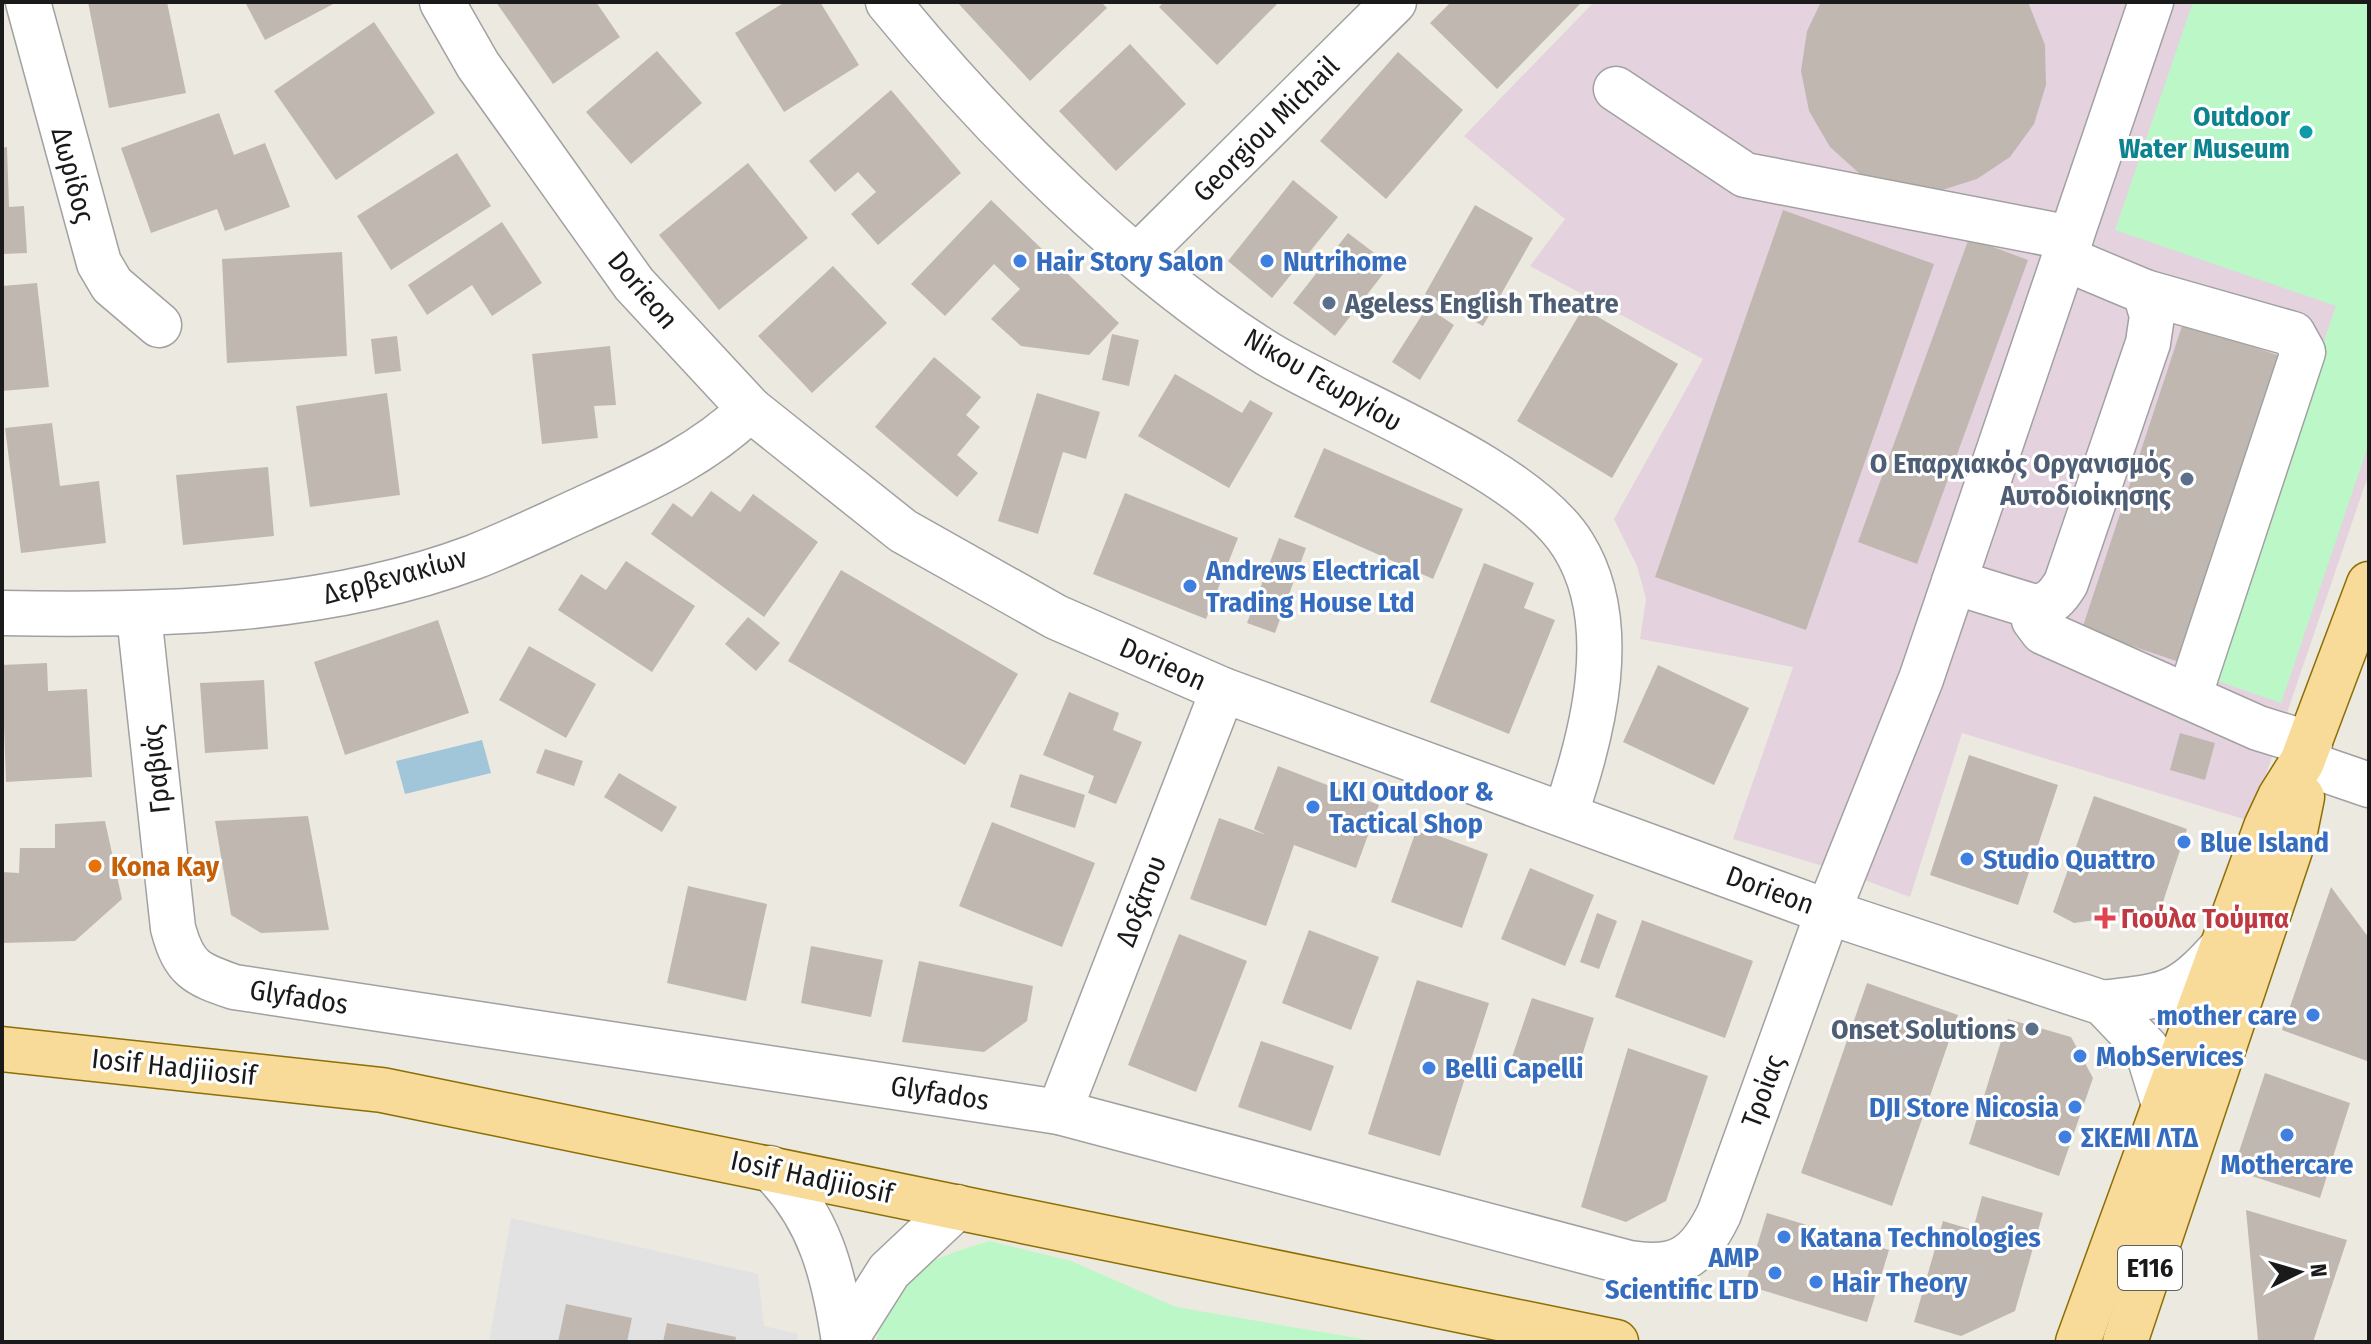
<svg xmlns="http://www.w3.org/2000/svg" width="2371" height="1344" font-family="'Fira Sans Condensed',sans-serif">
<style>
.industrial{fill:#e5d2df}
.park{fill:#bcf7c8}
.parking{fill:#e2e2e2}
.water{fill:#a1c5d9}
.building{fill:#c0b8b0}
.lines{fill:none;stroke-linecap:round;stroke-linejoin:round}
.minor-casing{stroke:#a1a1a1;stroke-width:47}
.major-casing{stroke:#8c6f05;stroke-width:47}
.minor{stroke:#fff;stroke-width:44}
.major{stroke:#f8da99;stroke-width:44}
.culture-dot{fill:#0f9aa8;stroke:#fff;stroke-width:3}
.shop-dot{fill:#3f7fe0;stroke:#fff;stroke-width:3}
.service-dot{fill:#5c6f8a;stroke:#fff;stroke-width:3}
.food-dot{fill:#e8710a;stroke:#fff;stroke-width:3}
.health-dot{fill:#e0444e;stroke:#fff;stroke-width:3}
.labels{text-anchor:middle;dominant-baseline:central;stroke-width:6;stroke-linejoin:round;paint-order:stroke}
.shield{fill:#fff;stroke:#5f5f5f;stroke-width:2}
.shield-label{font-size:26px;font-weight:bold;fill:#1a1a1a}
.culture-label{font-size:28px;font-weight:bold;fill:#0d838f;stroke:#fff;text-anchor:end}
.street-label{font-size:28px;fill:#1a1a1a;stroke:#fff}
.shop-label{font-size:28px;font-weight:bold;fill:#366cbe;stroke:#fff;text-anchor:start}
.service-label{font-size:28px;font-weight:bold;fill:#4e5e75;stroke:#fff;text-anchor:end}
.food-label{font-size:28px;font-weight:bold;fill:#c56008;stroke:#fff;text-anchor:start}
.health-label{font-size:28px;font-weight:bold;fill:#be3a42;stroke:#fff;text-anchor:start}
</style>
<rect width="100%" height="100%" fill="#ece9e0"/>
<path class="industrial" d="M1594,2h775v471l-119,348 -288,-88 -52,164 -67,-25 -110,-33 60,-172 -153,-28 6,-40 -9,-33 -23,-47 89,-160 -173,-93 35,-47 -101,-83z"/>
<g class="park">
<path d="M2193,2h176v441l-88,260 -72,-25 127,-372 -221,-76z"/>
<path d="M989,1241l82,20 105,46 204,35h-504c21,-73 47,-80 113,-101z"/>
</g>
<path class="parking" d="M511,1218l247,56 6,52 34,8 -1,8h-308z"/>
<path class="water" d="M482,740l9,33 -86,21 -9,-33z"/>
<g class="building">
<path d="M88,2h79l19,91 -77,15z"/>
<path d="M245,2h92l-72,38z"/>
<path d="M496,2h100l24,35 -67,47z"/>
<path d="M785,2h35l39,63 -75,47 -49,-79z"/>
<path d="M957,2h144l6,6 -77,73z"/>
<path d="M1164,2h115l-62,63 -58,-58z"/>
<path d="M1451,2h131l-85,87 -67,-66z"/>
<path d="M1821,2h207l17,43 1,40 -12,39 -24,33 -33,22 -38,12 -41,-2 -38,-15 -30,-27 -21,-36 -8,-40 6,-40z"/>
<path d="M374,22l61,91 -99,67 -62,-89z"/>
<path d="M1130,44l56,60 -70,67 -57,-60z"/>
<path d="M657,51l45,52 -71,61 -45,-52z"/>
<path d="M1398,52l65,58 -77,89 -66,-58z"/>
<path d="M891,90l70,83 -83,72 -27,-31 25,-22 -18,-20 -23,20 -26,-31z"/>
<path d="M219,113l15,42 31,-12 25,64 -65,24 -8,-22 -66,24 -30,-85z"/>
<path d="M7,147l2,60 15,-1 3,47 -25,1v-106z"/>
<path d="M457,153l34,53 -100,64 -34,-54z"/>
<path d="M748,163l60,75 -89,72 -60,-75z"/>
<path d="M1293,180l45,37 -66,81 -44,-37z"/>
<path d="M991,200l128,123 -30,32 -68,-9 -30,-27 29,-30 -26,-25 -49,52 -34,-32z"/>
<path d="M1475,205l58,33 -50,88 -58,-32z"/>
<path d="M1783,210l151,54 -128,366 -151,-53z"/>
<path d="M502,222l40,61 -50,33 -20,-31 -45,30 -19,-30z"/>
<path d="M1348,233l42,32 -55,71 -42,-33z"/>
<path d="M1969,238l59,22 -111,304 -59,-22z"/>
<path d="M342,252l5,104 -120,7 -5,-104z"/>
<path d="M833,266l54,57 -75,70 -54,-57z"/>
<path d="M37,283l12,104 -47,4v-105z"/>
<path d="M1427,307l27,18 -34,55 -28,-18z"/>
<path d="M1583,308l95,56 -66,114 -95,-57z"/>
<path d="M2183,323l100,34 -101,306 -100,-34z"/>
<path d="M1112,334l27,6 -10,46 -27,-6z"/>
<path d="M397,336l4,35 -26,3 -4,-35z"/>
<path d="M610,346l6,59 -22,1 4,32 -56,6 -10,-90z"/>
<path d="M934,357l47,40 -15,18 14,12 -23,28 21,18 -21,24 -82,-70z"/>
<path d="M1175,374l67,39 8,-13 23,13 -44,75 -91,-52z"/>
<path d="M387,393l13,102 -90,12 -14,-101z"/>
<path d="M1037,393l63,19 -14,47 -23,-7 -25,82 -40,-13z"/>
<path d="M52,423l8,63 39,-5 7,62 -85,10 -16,-125z"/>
<path d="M1324,448l139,61 -30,70 -139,-62z"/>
<path d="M268,467l6,69 -91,9 -7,-70z"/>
<path d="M711,491l29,21 13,-18 65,48 -54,75 -113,-83 22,-31 19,14z"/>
<path d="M1125,493l113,45 -32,81 -113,-45z"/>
<path d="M1279,538l27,10 -31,85 -28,-10z"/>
<path d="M626,561l69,45 -43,66 -94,-62 23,-36 25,16z"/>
<path d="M1484,563l50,20 -10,25 31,12 -46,114 -79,-32z"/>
<path d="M841,570l177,104 -53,91 -177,-104z"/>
<path d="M748,617l32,26 -24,28 -31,-27z"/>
<path d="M438,620l31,93 -124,42 -31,-93z"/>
<path d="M529,646l67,38 -30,54 -67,-38z"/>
<path d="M47,663l1,28 39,-2 5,88 -86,5 -4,-117z"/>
<path d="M1658,665l91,43 -35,77 -91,-43z"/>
<path d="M264,680l4,69 -63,4 -5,-70z"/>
<path d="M1069,692l50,21 -6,17 29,12 -26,62 -28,-11 6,-17 -51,-21z"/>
<path d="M2180,733l35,10 -10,37 -35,-10z"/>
<path d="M545,749l38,12 -9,25 -38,-13z"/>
<path d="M1969,755l89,30 -40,120 -88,-30z"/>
<path d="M1278,766l101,39 -23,63 -62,-23 -28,81 -76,-27 29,-81 47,17 -12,-6z"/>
<path d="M619,773l58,34 -15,25 -58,-35z"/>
<path d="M1020,774l65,21 -10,33 -65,-21z"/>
<path d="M2094,796l93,33 -27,82 -86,12 -21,-11z"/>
<path d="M308,816l21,114 -68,3 -30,-18 -16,-94z"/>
<path d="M105,821l17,78 -47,42 -73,2v-71l17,1 1,-25h35v-24z"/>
<path d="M992,822l103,41 -33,84 -103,-41z"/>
<path d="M1417,828l71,26 -26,74 -71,-26z"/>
<path d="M1530,868l64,27 -29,71 -64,-27z"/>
<path d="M688,886l79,18 -21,97 -79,-18z"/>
<path d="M2331,887l38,51 -2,123 -85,-31z"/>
<path d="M1597,913l20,8 -18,48 -19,-7z"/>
<path d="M1642,920l111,41 -28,77 -110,-41z"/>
<path d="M1309,930l70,27 -28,73 -69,-27z"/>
<path d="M1179,934l68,27 -51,131 -68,-27z"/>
<path d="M811,946l72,14 -12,57 -70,-14z"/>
<path d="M919,961l114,25 -6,35 -43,31 -82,-10z"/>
<path d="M1417,980l72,23 -49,153 -72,-22z"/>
<path d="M1867,983l91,32 -66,191 -91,-33z"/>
<path d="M1532,998l62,20 -19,60 -63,-21z"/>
<path d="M2008,1019l63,18 22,41 -34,98 -90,-32z"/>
<path d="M1261,1041l73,25 -23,65 -73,-24z"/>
<path d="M1628,1048l80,28 -42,125 -40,21 -45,-15z"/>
<path d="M2265,1073l85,30 -30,95 -87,-28z"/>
<path d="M1982,1196l61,17 -28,98 -54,25 -47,-14 29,-101 30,9z"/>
<path d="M2246,1210l101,30 -34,102 -55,-2z"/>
<path d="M1767,1213l122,37 -22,72 -122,-37z"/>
<path d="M566,1304l66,14 -5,24h-69z"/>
<path d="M667,1323l69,14 -1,5h-72z"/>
</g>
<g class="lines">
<g class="minor-casing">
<g id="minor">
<path d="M28,2l71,261 13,22 47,40"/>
<path d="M442,2l36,63 156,219 116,125 153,122 153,86 167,73 605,222 275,91 44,46 18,59"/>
<path d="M888,2c101,124 244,268 380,352 81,49 257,113 305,191 49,78 20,189 -8,270"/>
<path d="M1616,89l129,86 326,63"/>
<path d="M1138,256l256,-254"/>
<path d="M2145,292l148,42 10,18 -114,345"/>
<path d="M1954,582l81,25c16,-2 23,-11 31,-24l82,-240 4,-27 -7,-24 -81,-34"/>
<path d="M2035,607l-1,13 9,12 215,96 52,16"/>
<path d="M2,613c158,3 323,0 472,-56 36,-14 71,-31 106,-47 61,-28 121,-53 170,-101"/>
<path d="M139,615l34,313c11,41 23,46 61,59l825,125 570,151c49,8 69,-6 90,-49l109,-302 93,-233 230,-677"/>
<path d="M2302,762l67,23"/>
<path d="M2103,1003c66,-8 76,-7 121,-58"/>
<path d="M1059,1112l164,-422"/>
<path d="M770,1168c50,49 64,106 74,174"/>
<path d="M844,1342l45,-71 68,-64"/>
</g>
</g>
<g class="major-casing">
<g id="major">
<path d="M2,1049l380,41 1234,252"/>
<path d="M2078,1342l188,-515 14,-30 22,-35 67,-178"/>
<path d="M2125,1342l168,-501 9,-44"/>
</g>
</g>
<use href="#minor" class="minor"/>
<use href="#major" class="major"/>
</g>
<circle class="culture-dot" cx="2306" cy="132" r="8"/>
<g class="shop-dot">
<circle cx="1020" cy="261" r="8"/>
<circle cx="1267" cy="261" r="8"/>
<circle cx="1190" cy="586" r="8"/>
<circle cx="1313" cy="807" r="8"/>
<circle cx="2184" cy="842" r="8"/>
<circle cx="1967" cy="859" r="8"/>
<circle cx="2313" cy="1015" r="8"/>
<circle cx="2080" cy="1056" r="8"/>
<circle cx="1429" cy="1068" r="8"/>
<circle cx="2075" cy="1107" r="8"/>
<circle cx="2287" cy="1135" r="8"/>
<circle cx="2065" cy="1137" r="8"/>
<circle cx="1784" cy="1237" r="8"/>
<circle cx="1775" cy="1273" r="8"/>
<circle cx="1816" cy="1282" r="8"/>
</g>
<g class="service-dot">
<circle cx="1329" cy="303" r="8"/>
<circle cx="2187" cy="479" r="8"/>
<circle cx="2032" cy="1029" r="8"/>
</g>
<circle class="food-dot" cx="95" cy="866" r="8"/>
<path class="health-dot" d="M2101 906h8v8h8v8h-8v8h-8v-8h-8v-8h8z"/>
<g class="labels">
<rect class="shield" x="2118" y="1246" width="64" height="44" rx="6"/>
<g class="shield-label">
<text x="2150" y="1268">E116</text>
</g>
<g class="culture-label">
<text x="2290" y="116">Outdoor<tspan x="2290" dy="32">Water Museum</tspan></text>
</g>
<g class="street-label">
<text transform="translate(1266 129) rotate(-45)">Georgiou Michail</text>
<text transform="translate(73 175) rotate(75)">Δωρίδος</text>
<text transform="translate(643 290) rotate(50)">Dorieon</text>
<text transform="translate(1323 380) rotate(30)">Νίκου Γεωργίου</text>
<text transform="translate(395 576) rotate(-15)">Δερβενακίων</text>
<text transform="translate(1163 664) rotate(24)">Dorieon</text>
<text transform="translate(156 769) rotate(-96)">Γραβιάς</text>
<text transform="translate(1770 890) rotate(20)">Dorieon</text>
<text transform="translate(1141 901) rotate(-69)">Δοξάτου</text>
<text transform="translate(299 997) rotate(9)">Glyfados</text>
<text transform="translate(174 1067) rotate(6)">Iosif Hadjiiosif</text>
<text transform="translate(1763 1091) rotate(-70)">Τροίας</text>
<text transform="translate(940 1093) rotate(9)">Glyfados</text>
<text transform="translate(812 1177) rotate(12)">Iosif Hadjiiosif</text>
</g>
<g class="shop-label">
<text x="1036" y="261">Hair Story Salon</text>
<text x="1283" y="261">Nutrihome</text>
<text x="1206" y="570">Andrews Electrical<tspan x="1206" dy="32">Trading House Ltd</tspan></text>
<text x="1329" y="791">LKI Outdoor &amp;<tspan x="1329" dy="32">Tactical Shop</tspan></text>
<text x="2200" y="842">Blue Island</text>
<text x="1983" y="859">Studio Quattro</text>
<text x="2297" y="1015" text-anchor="end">mother care</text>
<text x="2096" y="1056">MobServices</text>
<text x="1445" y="1068">Belli Capelli</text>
<text x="2059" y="1107" text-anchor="end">DJI Store Nicosia</text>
<text x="2081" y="1137">ΣΚΕΜΙ ΛΤΔ</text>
<text x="2287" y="1164" text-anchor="middle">Mothercare</text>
<text x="1800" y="1237">Katana Technologies</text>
<text x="1759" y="1257" text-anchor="end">AMP<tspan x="1759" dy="32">Scientific LTD</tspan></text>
<text x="1832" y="1282">Hair Theory</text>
</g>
<g class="service-label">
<text x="1345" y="303" text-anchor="start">Ageless English Theatre</text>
<text x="2171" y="463">Ο Επαρχιακός Οργανισμός<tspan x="2171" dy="32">Αυτοδιοίκησης</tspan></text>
<text x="2016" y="1029">Onset Solutions</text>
</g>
<g class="food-label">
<text x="111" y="866">Kona Kay</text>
</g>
<g class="health-label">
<text x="2121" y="918">Γιούλα Τούμπα</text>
</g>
</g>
<rect width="2371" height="1344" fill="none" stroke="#1a1a1a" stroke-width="8"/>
<g transform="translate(2299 1272) rotate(85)" stroke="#ffffff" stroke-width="6" paint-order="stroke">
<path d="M0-6L14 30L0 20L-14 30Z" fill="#1a1a1a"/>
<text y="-12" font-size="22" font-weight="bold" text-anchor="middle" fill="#1a1a1a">N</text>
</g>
</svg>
